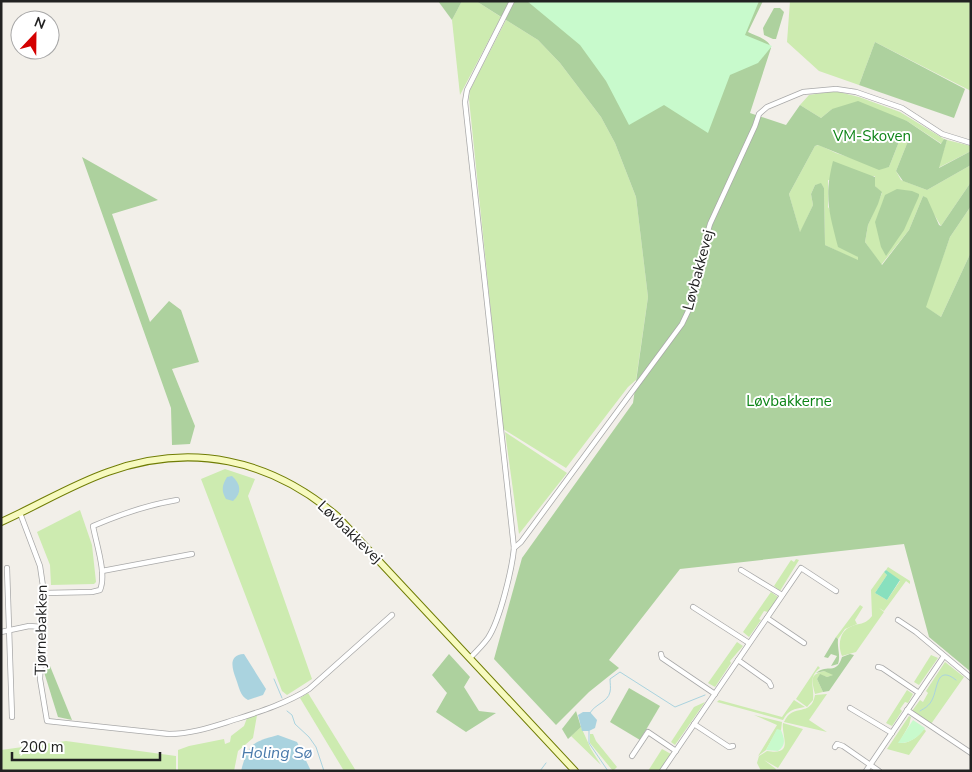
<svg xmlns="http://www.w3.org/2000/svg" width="972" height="772" font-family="'Nunito Sans',sans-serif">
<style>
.grass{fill:#cdebb0}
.forest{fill:#add19e}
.park{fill:#c8facc}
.pitch{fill:#88e0be}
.water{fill:#aad3df}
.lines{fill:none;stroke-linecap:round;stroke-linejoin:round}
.stream{stroke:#aad3df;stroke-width:1}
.street-casing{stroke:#a9a9a9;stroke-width:6}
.secondary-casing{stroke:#707d05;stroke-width:8}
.street{stroke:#fff;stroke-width:4.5}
.secondary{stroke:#f7fabf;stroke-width:6}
.labels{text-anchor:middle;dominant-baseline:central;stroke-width:4;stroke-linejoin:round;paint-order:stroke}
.park-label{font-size:15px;fill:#0c8416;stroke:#fff}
.street-label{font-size:15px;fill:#222;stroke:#fff}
.water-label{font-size:16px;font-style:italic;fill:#4a7aab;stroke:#fff}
</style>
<rect width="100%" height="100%" fill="#f2efe9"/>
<g class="grass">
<path d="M462,1h14l25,16 -41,78 -8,-75z"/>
<path d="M790,1h181v90l-96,-49 -16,43 -40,-14 -32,-29z"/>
<path d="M506,20l32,20 22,23 41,54 14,26 21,54 12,100 -12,83 -8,7 -62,81 -63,-39 -34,-330 1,-9z"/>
<path d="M835,91l24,6 41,15 44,27 -2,5 -35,-23 -75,-12 -11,9 -21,-13 9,-10z"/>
<path d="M902,134l8,2 -14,35 5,9 26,10 44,-25v17l-30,44 -18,-30 -14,34 -28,35 -16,-23 3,-17 14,-32 -7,-7v-10l-47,4v27l30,50v4l-33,-16 -1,-57 -3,-4 -6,1 -4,9 2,11 -13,28 -11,-39 26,-48 4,-1 17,8 46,15 7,-1z"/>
<path d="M947,140l24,6v5l-33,17z"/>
<path d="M971,206v46l-30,65 -16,-10 25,-70z"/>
<path d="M505,432l62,41 -48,61z"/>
<path d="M225,469l30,10 -7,17 64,183 -25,16 -5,-4 -81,-212z"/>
<path d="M80,510l12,35 4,37 -2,2 -43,1 -1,-20 -13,-33z"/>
<path d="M796,559l3,1 -19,31 -6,-5 17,-26 3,2z"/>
<path d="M888,567l22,14v3l-4,-3 -22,30 -5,-3 5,4 -28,40 -14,4c-4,-10 -3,-24 8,-29 10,-5 14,-1 22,-11l-1,-26 13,-18 3,3 -12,18 12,7 13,-19 -14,-11z"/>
<path d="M771,592l7,5 -10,15 -4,-1 -5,8 2,1 -12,17 -6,-5z"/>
<path d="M860,605l3,2 -8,13 2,4 -12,5 -7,10 -2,-2z"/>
<path d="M737,642l6,4 -13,15 1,2 -16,24 -7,-4z"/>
<path d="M931,655l7,3 -19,27 -5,-3z"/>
<path d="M945,662l19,15 -33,47 -19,-13 8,-11 3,2 5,-9 -2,-2z"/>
<path d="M818,666l2,2c-13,10 -5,19 -7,32l-6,7 -11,-8z"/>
<path d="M824,671l7,2 3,2 -7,2 -7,-2 -3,4 6,13 -8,2c-3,-14 -6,-19 9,-23z"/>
<path d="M907,690l6,4 -5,9 -3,-1 -5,7 2,2 -10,15 -6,-3z"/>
<path d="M308,693l48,78h-12l-44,-73z"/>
<path d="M827,694l-18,26 18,12 -43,-10c9,-20 27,-4 31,-27z"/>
<path d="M719,700l63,17 12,-17 11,7c-11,2 -17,3 -22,13l-66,-18z"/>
<path d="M705,702l-30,43 -4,-3 23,-35z"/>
<path d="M257,715l-4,23 -15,13 -4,20h-56v-21l11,-4 35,-7 1,5 5,-2 1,-6 13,-10 3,-8z"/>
<path d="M754,715l28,7 -1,8h-4l-11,20 -8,6 19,-31z"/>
<path d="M909,716l2,1 -2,8 -10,18c10,1 19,-6 25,-14l2,2 -17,24 -22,-6z"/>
<path d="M783,723l20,6 -25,39 -14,-8 12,9 -1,2h-14l-4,-8 2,-7 8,-5c28,5 14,-15 16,-28z"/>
<path d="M581,727l10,22 10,16 -30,-29z"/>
<path d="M590,734h3l3,7 21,26 -4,4 -23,-28z"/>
<path d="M66,741l110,15v15h-175v-21z"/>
<path d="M662,749l9,5 -12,17h-11z"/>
</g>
<g class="forest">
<path d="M438,1h24l-10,19z"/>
<path d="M476,1h287l-15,31c8,4 21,7 23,16l-21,65 36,12 14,-20 21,13 11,-9 26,-8 49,20 34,23 3,-5 3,1 -8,28 32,-17v14l-44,25 -24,-9 -7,-10 14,-35 -8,-2 -13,33 -10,3 -61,-25 -3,1 -26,48 11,38 13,-27 -2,-11 4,-9 6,-2 3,5 1,57 33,15v-3l-20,-10c-9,-35 -14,-50 -5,-86l42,16v9l7,6 -4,12 -10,21 -3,17 17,23 27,-35 14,-34 4,2 12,27 2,1 30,-44v24l-21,31 -24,70 15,10 30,-65v420l-42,-35 -25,-93 -224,25 -71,91 10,8 -30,24 -33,33 -62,-66 28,-101 111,-155 15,-106 -12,-100 -21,-54 -14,-26 -41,-54 -22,-23z"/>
<path d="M774,8h6l4,4 -8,27h-3l-9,-4 -1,-7z"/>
<path d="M875,42l90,47 -11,29 -95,-33z"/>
<path d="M82,157l76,43 -46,14 38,108 19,-21 12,9 18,52 -27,7 23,57 -5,18 -18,1 -1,-37z"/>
<path d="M897,189l15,2 7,3v2l-15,34 -18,26 -5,-9 -6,-25 10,-27z"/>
<path d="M836,637l2,2c-1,9 3,17 0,25l-7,2 6,-10 -6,-2 -3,4 -4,-1z"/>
<path d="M449,654l21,23 -6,10 15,24 17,2 -30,19 -30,-20 11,-19 -15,-18z"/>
<path d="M850,654l4,1 -25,36 -6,1 -6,-13 3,-5 7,3 6,-2 -9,-4 -8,2c12,-10 20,3 26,-16z"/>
<path d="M50,666l22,54 -14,-3 -14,-45z"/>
<path d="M629,688l31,18 -20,34 -30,-18z"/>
<path d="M576,711l5,16 -13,12 -6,-10z"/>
</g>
<g class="park">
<path d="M527,1h232l-14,34 27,11 -14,17 -28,12 -22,58 -44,-28 -35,20 -23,-44 -26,-36z"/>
<path d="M913,720l12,8c-6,9 -16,16 -27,15z"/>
<path d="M777,729l4,1c3,8 6,15 -3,21l-12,-1z"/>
</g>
<path class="pitch" d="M886,570l14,10 -13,20 -12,-7 12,-18 -3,-3z"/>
<g class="water">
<path d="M232,476c9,8 10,17 1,25l-7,-2c-5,-8 -4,-14 1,-22z"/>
<path d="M244,654l22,35 -3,6 -15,5c-8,-4 -9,-13 -12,-21 -4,-11 -8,-24 8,-25z"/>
<path d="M583,712h7l7,8 -2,8 -6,3h-7l-4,-16z"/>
<path d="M278,735l19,7 14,29h-70c7,-27 11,-29 37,-36z"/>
</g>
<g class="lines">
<g class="stream">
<path d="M274,679l8,19"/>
<path d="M287,711l5,4 3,9 14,13 7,10 8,24"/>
<path d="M920,711c5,-3 9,-5 12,-11 6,-11 4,-36 24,-20"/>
<path d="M590,713c5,-9 18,-11 20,-21 1,-4 0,-9 0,-13l10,-7 55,35 30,-12"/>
<path d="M589,731v12l19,28"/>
<path d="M540,771l6,-8"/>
</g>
<g class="street-casing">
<g id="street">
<path d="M20,513l20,53 4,27 -4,86 7,42 122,13c24,0 45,-8 68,-15 25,-8 50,-16 72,-30l83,-74"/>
<path d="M514,548l7,-6 161,-218 9,-19 15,-67 4,-14 45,-98 4,-12 8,-7 36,-15 33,-3 20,3 46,16 40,26 29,9"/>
<path d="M7,568l5,149"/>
<path d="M741,570l41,25"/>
<path d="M102,571l90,-17"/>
<path d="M44,593l48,-1 8,-2c7,-16 -4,-47 -7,-64 28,-12 54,-21 84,-26"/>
<path d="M693,607l56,36"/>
<path d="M767,618l37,25"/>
<path d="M898,620l18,12 55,46"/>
<path d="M1,632l28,-6 14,1"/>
<path d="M661,654l1,4 53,36"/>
<path d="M470,658c6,-6 13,-13 18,-20 12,-18 24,-69 26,-90l-49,-446 2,-12 45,-89"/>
<path d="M738,660l31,22 2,4"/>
<path d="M878,667l4,1 37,25"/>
<path d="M850,708l42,25"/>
<path d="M907,710l64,43"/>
<path d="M694,724l35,23 4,-1"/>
<path d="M835,747l2,-3 6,2 36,25"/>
<path d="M632,756l16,-24 28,19"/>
<path d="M662,771l139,-203 35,23"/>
<path d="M866,771l78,-115"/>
</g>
</g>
<g class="secondary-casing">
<path id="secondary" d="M1,522c36,-16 70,-37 107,-50 83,-30 162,-13 229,44l238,255"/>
</g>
<use href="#street" class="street"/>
<use href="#secondary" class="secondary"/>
</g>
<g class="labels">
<g class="park-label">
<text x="872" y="136">VM-Skoven</text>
<text x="789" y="401">Løvbakkerne</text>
</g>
<g class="street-label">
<text transform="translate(698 270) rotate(-75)">Løvbakkevej</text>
<text transform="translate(350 532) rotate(44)">Løvbakkevej</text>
<text transform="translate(41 630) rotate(-89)">Tjørnebakken</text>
</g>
<g class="water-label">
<text x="277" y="753">Holing Sø</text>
</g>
</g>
<rect width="972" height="772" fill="none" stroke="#222222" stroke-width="5"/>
<g transform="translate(35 35) rotate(22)"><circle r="24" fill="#ffffff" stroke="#a7a7a7"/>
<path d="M0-4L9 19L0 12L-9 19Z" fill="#d40000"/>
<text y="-8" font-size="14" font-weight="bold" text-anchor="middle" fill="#222222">N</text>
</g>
<path d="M12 752v8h148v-8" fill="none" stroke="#222222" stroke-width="2.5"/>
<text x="20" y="752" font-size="15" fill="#222222" stroke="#ffffff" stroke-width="4" paint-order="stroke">200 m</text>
</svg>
